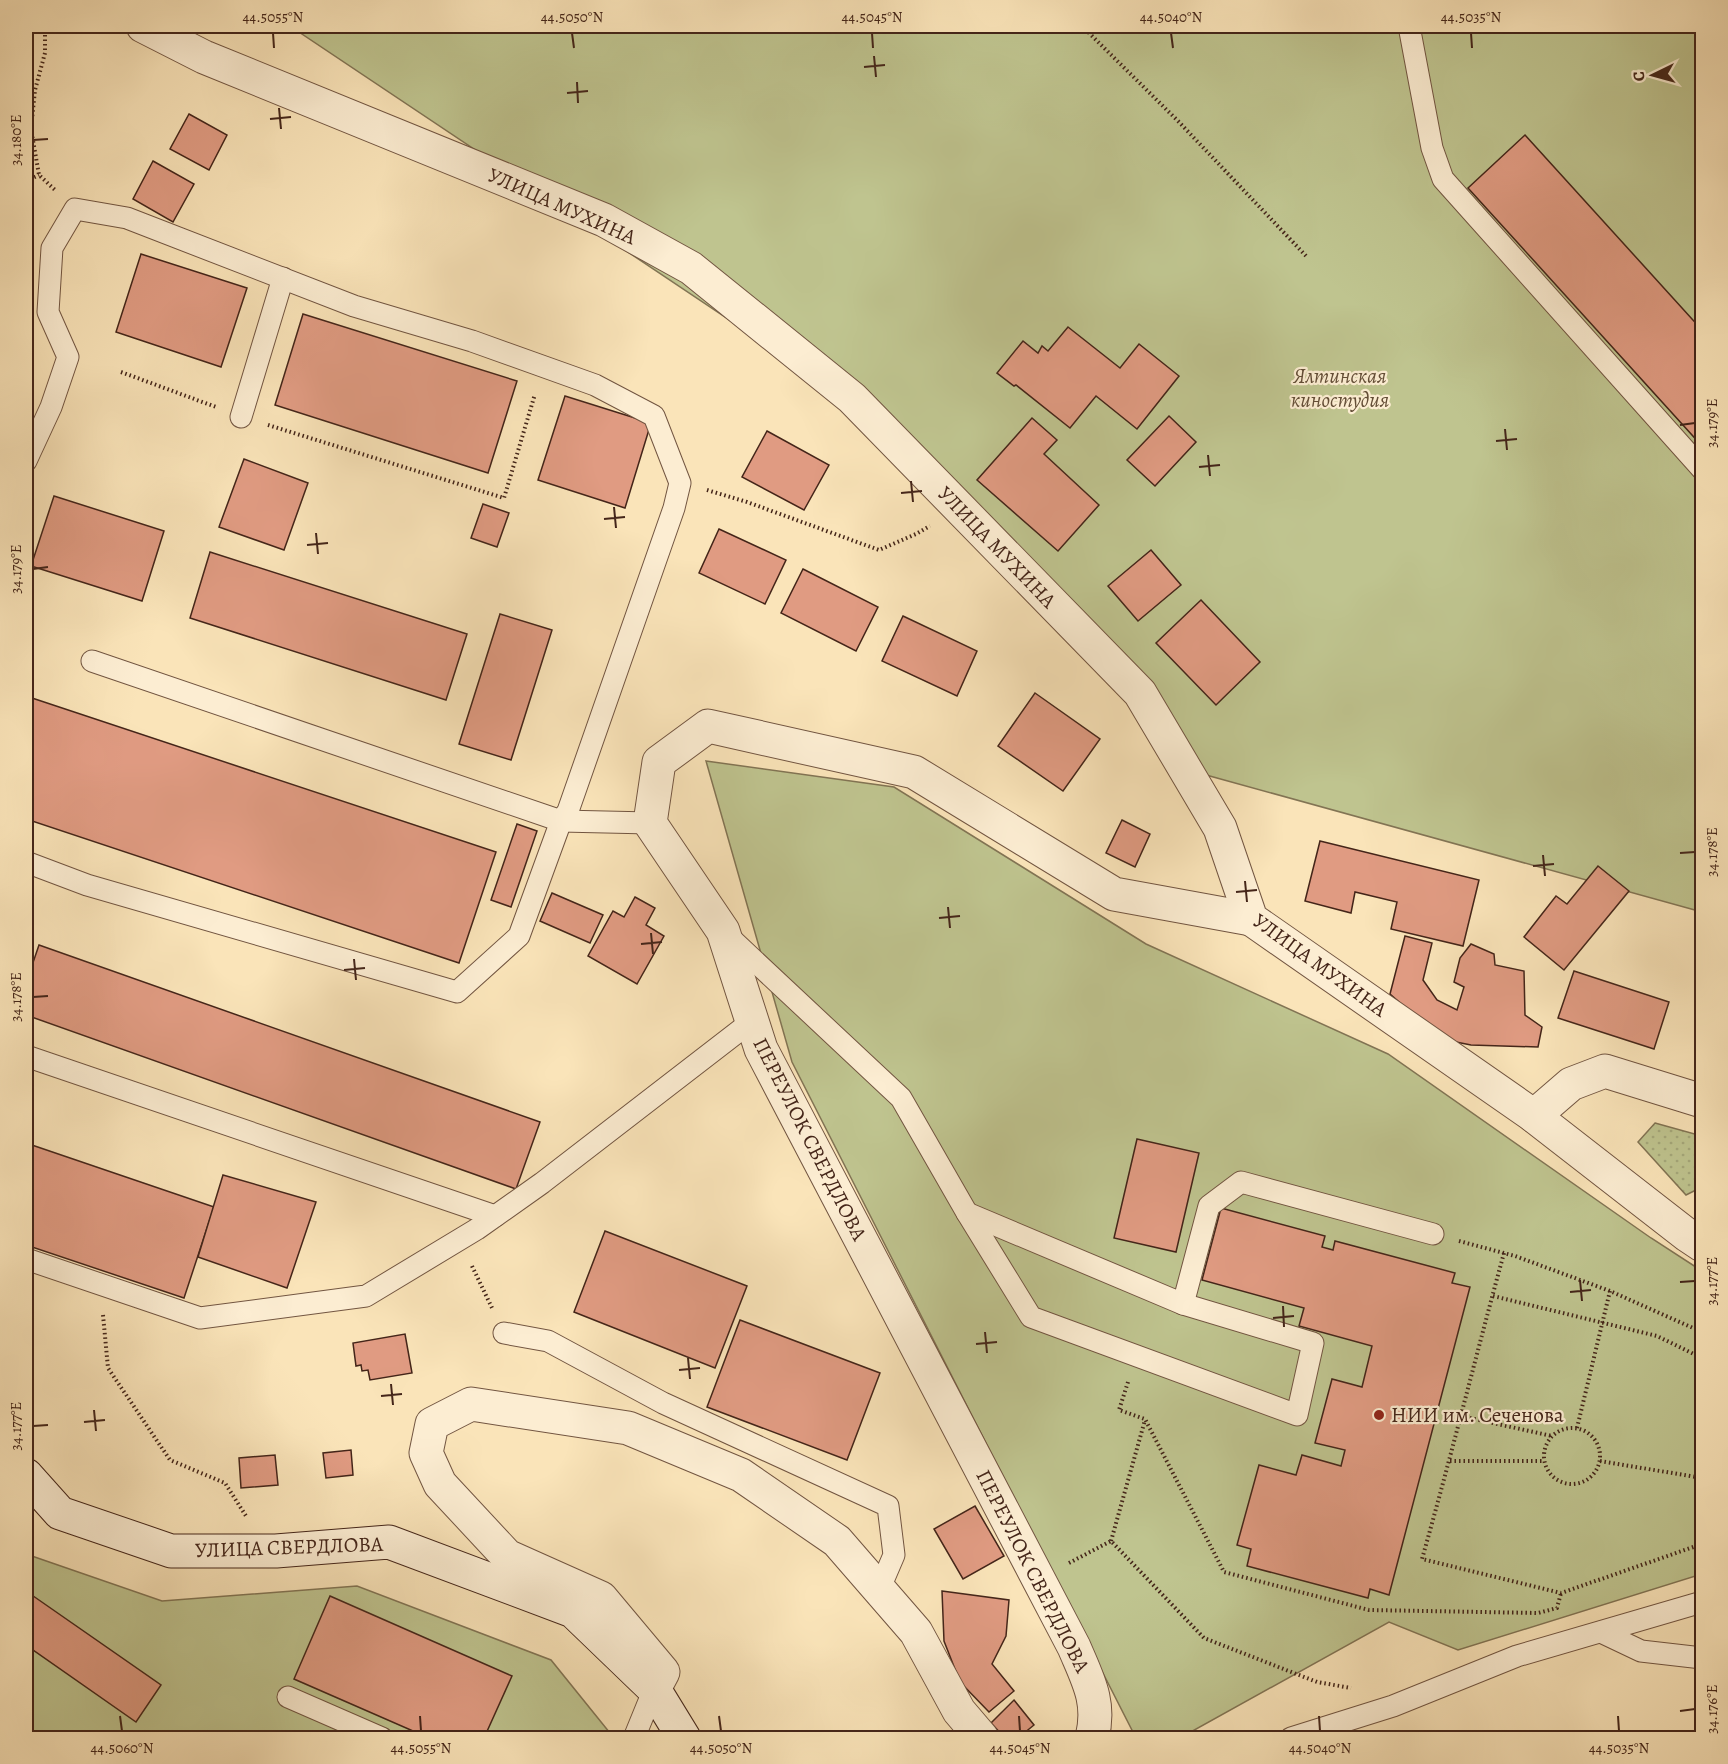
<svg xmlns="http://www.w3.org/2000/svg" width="1728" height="1764" font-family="Alegreya,serif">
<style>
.grass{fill:url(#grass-dots);stroke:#827454;stroke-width:1.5}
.park{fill:#bfc48f;stroke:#827454;stroke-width:1.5}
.building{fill:#e09b82;stroke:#442519;stroke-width:1.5}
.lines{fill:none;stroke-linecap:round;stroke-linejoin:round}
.service-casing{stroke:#725541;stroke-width:23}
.minor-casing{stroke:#725541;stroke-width:35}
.secondary-casing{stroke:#442519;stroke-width:35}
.path{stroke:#442519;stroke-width:4;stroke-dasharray:1.5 3;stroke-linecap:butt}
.service{stroke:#fcedd2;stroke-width:21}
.minor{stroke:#fcedd2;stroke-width:33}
.secondary{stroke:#fcedd2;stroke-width:33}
.ticks{fill:none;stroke:#442519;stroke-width:2}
.poi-dot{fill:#8f2418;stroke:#fcedd2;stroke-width:2}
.labels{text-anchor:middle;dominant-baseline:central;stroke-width:4.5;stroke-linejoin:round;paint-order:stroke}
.street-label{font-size:21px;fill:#442519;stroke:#fcedd2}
.park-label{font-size:21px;font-style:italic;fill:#634d36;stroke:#fcedd2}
.poi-label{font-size:21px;fill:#442519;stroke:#fcedd2;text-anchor:start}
.neatline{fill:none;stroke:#442519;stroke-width:2}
.ticks-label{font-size:15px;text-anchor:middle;fill:#442519}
</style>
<defs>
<pattern id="grass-dots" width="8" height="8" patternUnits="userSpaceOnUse" patternTransform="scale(1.5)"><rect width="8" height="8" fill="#bfc48f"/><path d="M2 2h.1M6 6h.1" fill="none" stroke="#a5a87b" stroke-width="1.8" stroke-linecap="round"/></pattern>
</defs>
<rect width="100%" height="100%" fill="#fae4b9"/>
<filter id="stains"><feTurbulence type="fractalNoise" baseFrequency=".00333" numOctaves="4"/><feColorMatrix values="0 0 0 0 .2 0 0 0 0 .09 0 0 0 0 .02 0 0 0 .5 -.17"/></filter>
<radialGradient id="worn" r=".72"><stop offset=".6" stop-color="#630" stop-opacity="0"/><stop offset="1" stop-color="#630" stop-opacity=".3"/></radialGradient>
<path class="grass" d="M1655,1123l47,13v51l-16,8 -48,-53z"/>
<g class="park">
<path d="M290,26h1412v886l-503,-139 -311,-347z"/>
<path d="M706,761l188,26 252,157 242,110 263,184 51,33v303l-244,76 -69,-28 -209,116h-44l-344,-676z"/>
<path d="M26,1554l136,47 195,-15 194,74 63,78h-588z"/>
</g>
<g class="building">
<path d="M189,114l38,21 -18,35 -39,-21z"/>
<path d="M1525,135l177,195v116l-234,-258z"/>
<path d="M153,161l41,23 -21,38 -40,-23z"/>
<path d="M141,254l106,34 -26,79 -105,-35z"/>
<path d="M303,314l214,67 -29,92 -213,-68z"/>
<path d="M1068,327l52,41 19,-24 40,32 -42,53 -41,-33 -26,32 -54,-43 -2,1 -17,-13 26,-32 15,12 4,-7 6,5z"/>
<path d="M565,396l86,27 -26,85 -87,-28z"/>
<path d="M1169,416l27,26 -41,44 -28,-26z"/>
<path d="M1032,418l25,22 -13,14 55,51 -41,46 -81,-71z"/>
<path d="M767,431l62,34 -25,45 -62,-33z"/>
<path d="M244,459l64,24 -24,67 -65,-23z"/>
<path d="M54,496l110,35 -22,70 -111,-35z"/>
<path d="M483,504l26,9 -12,34 -26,-9z"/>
<path d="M719,529l67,31 -21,44 -66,-31z"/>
<path d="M1151,550l30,35 -43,36 -30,-35z"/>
<path d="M210,552l257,82 -21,66 -256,-82z"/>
<path d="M803,569l75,38 -22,44 -75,-38z"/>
<path d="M1201,600l59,62 -44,43 -60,-62z"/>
<path d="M500,614l52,16 -41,130 -52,-16z"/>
<path d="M903,616l74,35 -20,45 -75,-35z"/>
<path d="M1035,693l65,46 -37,52 -65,-45z"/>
<path d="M26,696l470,156 -37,111 -433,-144z"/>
<path d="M1122,820l28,14 -15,33 -29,-14z"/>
<path d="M517,824l20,7 -26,76 -20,-7z"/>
<path d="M1320,841l159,39 -16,66 -72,-17 6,-27 -42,-10 -4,21 -46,-12z"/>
<path d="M1598,866l31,25 -65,79 -40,-33 32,-41 11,8z"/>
<path d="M552,893l51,22 -13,28 -50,-22z"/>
<path d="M635,897l20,11 -9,17 18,11 -27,48 -49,-28 25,-45 11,6z"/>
<path d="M1405,936l27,7 -9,37 14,20 20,10 7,-23 -10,-5 6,-24 11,-14 23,10 1,11 29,6 1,44 17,12 -4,20 -67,-2 -30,-6 -51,-45z"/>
<path d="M39,945l501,177 -24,67 -490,-174v-32z"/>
<path d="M1574,971l95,31 -15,47 -96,-31z"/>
<path d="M1137,1139l62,14 -23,99 -62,-14z"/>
<path d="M26,1143l188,64 -30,91 -158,-53z"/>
<path d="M223,1175l93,27 -29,86 -89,-31z"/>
<path d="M1221,1208l104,28 -3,11 11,3 2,-9 120,32 -3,10 18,4 -81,308 -19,-6 -2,9 -121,-32 4,-17 -14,-4 22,-80 37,10 6,-20 39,11 4,-16 -30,-7 17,-64 30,8 10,-41 -73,-20 5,-18 -102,-28z"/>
<path d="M605,1231l142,55 -32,82 -141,-56z"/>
<path d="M740,1320l140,53 -33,87 -140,-53z"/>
<path d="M405,1334l7,39 -42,7 -2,-10 -6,1 -1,-6 -5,1 -3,-23z"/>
<path d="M351,1450l2,25 -27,3 -3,-25z"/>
<path d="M275,1455l3,30 -37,3 -2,-30z"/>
<path d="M975,1506l29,50 -41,23 -29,-50z"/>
<path d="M26,1591l135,94 -25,37 -110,-77z"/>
<path d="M942,1591l67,9 -3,36 -14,28 22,27 -25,21 -29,-30 -16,-41z"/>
<path d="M330,1596l182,80 -28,62h-55l-135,-59z"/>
<path d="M1014,1700l20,25 -16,13h-13l-14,-15z"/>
</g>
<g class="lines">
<g class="service-casing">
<g id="service">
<path d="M1409,26l23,122 11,31 259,290"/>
<path d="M241,417l42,-139"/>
<path d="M26,461l25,-54 17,-50 -20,-45 4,-64 23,-39 52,9 227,88 118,35 123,44 59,31 26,67 -6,25 -106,303 -7,10 -42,115 -62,56 -370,-107 -61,-23"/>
<path d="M92,661l469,160 89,2"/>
<path d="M727,935l174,163 66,115 64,104 266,98 16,-72 -130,-39"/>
<path d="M26,1056l469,160"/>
<path d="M967,1213l216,91 26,-98 32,-24 192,52"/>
<path d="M26,1259l174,59 166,-22 111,-67 65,-46 210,-162"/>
<path d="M504,1333l44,8 115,62 225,103 6,49 -15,35"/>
<path d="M1601,1632l40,19 61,7"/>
<path d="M288,1697l94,41"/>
<path d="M634,1738l20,-49"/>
<path d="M1291,1738l102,-32 124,-50 185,-54"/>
</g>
</g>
<g class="minor-casing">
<g id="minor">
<path d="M143,26l61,31 400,163 87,48 161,130 288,295 80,135 31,91 283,197 153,119 15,10"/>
<path d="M1534,1116l37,-32 34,-13 97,30"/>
<path d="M654,1689l9,-17 -62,-74 -94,-42 -67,-72 -14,-31 6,-29 39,-20 157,24 113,47 96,66 79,91 43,79 23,27"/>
<path d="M1092,1738c9,-36 -4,-58 -18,-91l-313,-598 -38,-118 -73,-108 9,-61 49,-36 206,46 200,122 137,25"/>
</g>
</g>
<g class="secondary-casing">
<path id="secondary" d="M26,1475l34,38 111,38h105l113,-9 184,69 81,78 30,49"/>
</g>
<g class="path">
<path d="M45,26v27l-10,37 -4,39 8,46 16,15"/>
<path d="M1082,26l96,95 130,137"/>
<path d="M26,181l13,-6"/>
<path d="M121,372l95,35"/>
<path d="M268,425l236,73 31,-104"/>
<path d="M707,490l40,12 132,48 37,-16 14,-8"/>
<path d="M1459,1241l56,15 95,35 92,41"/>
<path d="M1504,1253c-28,102 -53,204 -82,306l139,34 141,-49"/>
<path d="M472,1266l20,42"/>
<path d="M1493,1296l164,40 45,22"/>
<path d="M103,1315l5,53 62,92 55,23 21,33"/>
<path d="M1128,1382l-9,28 26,9 79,153 145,38 169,3 19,-5 4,-15"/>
<path d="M1461,1416l91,20"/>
<circle cx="1572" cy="1456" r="28"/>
<path d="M1577,1428l33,-137"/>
<path d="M1450,1461h94"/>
<path d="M1600,1461l102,17"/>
<path d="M1111,1541l34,-121"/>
<path d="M1069,1563l42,-22 93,97 113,44 34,6"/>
</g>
<use href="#service" class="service"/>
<use href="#minor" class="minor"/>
<use href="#secondary" class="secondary"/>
</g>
<path class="ticks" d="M273,33l1,15M572,33l2,15M872,33l1,15M1171,33l2,15M1471,33l1,15M874,56l2,21M864,67l21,-2M577,82l1,21M567,93l21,-2M279,108l2,21M270,119l21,-2M33,140l15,-1M1680,425l15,-2M1505,429l2,21M1496,441l21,-2M1208,455l2,21M1199,467l21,-2M911,481l2,21M901,493l21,-2M614,507l2,21M604,519l21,-2M316,533l2,21M307,545l21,-2M33,569l15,-2M1680,853l15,-1M1543,855l2,21M1533,866l21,-2M1245,881l2,21M1236,892l21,-2M948,907l2,21M939,918l21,-2M651,933l2,21M641,944l21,-2M354,959l2,21M344,970l21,-2M33,997l15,-1M1580,1280l2,21M1680,1282l15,-1M1570,1292l21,-2M1283,1306l1,21M1273,1318l21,-2M985,1332l2,21M976,1344l21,-2M688,1358l2,21M679,1370l21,-2M391,1384l2,21M381,1396l21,-2M94,1410l2,21M84,1422l21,-2M33,1426l15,-1M1680,1711l15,-2M120,1716l2,15M420,1716l1,15M719,1716l2,15M1019,1716l1,15M1319,1716l1,15M1618,1716l1,15"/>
<circle class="poi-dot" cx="1379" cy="1415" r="6"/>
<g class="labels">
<g class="street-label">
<text transform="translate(562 206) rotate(24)">УЛИЦА МУХИНА</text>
<text transform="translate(997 547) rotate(46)">УЛИЦА МУХИНА</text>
<text transform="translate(1320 965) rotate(36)">УЛИЦА МУХИНА</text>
<text transform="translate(810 1139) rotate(63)">ПЕРЕУЛОК СВЕРДЛОВА</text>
<text transform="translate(289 1547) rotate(-2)">УЛИЦА СВЕРДЛОВА</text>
<text transform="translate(1033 1571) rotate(63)">ПЕРЕУЛОК СВЕРДЛОВА</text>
</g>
<g class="park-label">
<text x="1340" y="376">Ялтинская<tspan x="1340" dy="24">киностудия</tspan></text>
</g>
<g class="poi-label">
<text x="1391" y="1415">НИИ им. Сеченова</text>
</g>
</g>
<rect width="1728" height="1764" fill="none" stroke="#fae4b9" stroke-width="66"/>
<g transform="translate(1653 75) rotate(265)" stroke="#fcedd2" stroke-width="4.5" paint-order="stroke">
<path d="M0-4.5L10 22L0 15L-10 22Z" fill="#442519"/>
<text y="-9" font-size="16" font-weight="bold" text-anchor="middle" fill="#442519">С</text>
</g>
<rect x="33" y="33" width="1662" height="1698" class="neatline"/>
<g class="ticks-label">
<text x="273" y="22">44.5055°N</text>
<text x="572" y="22">44.5050°N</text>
<text x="872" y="22">44.5045°N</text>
<text x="1171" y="22">44.5040°N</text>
<text x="1471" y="22">44.5035°N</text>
<text transform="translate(16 140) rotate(-90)" y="5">34.180°E</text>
<text transform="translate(1712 423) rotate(-90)" y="5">34.179°E</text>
<text transform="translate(16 569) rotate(-90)" y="5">34.179°E</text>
<text transform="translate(1712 852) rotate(-90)" y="5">34.178°E</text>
<text transform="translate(16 997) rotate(-90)" y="5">34.178°E</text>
<text transform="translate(1712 1281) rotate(-90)" y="5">34.177°E</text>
<text transform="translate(16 1426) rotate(-90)" y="5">34.177°E</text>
<text transform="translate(1712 1709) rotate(-90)" y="5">34.176°E</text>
<text x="122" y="1753">44.5060°N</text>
<text x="421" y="1753">44.5055°N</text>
<text x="721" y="1753">44.5050°N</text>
<text x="1020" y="1753">44.5045°N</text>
<text x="1320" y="1753">44.5040°N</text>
<text x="1619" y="1753">44.5035°N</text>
</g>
<rect width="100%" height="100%" filter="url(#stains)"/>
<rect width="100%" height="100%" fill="url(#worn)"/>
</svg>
